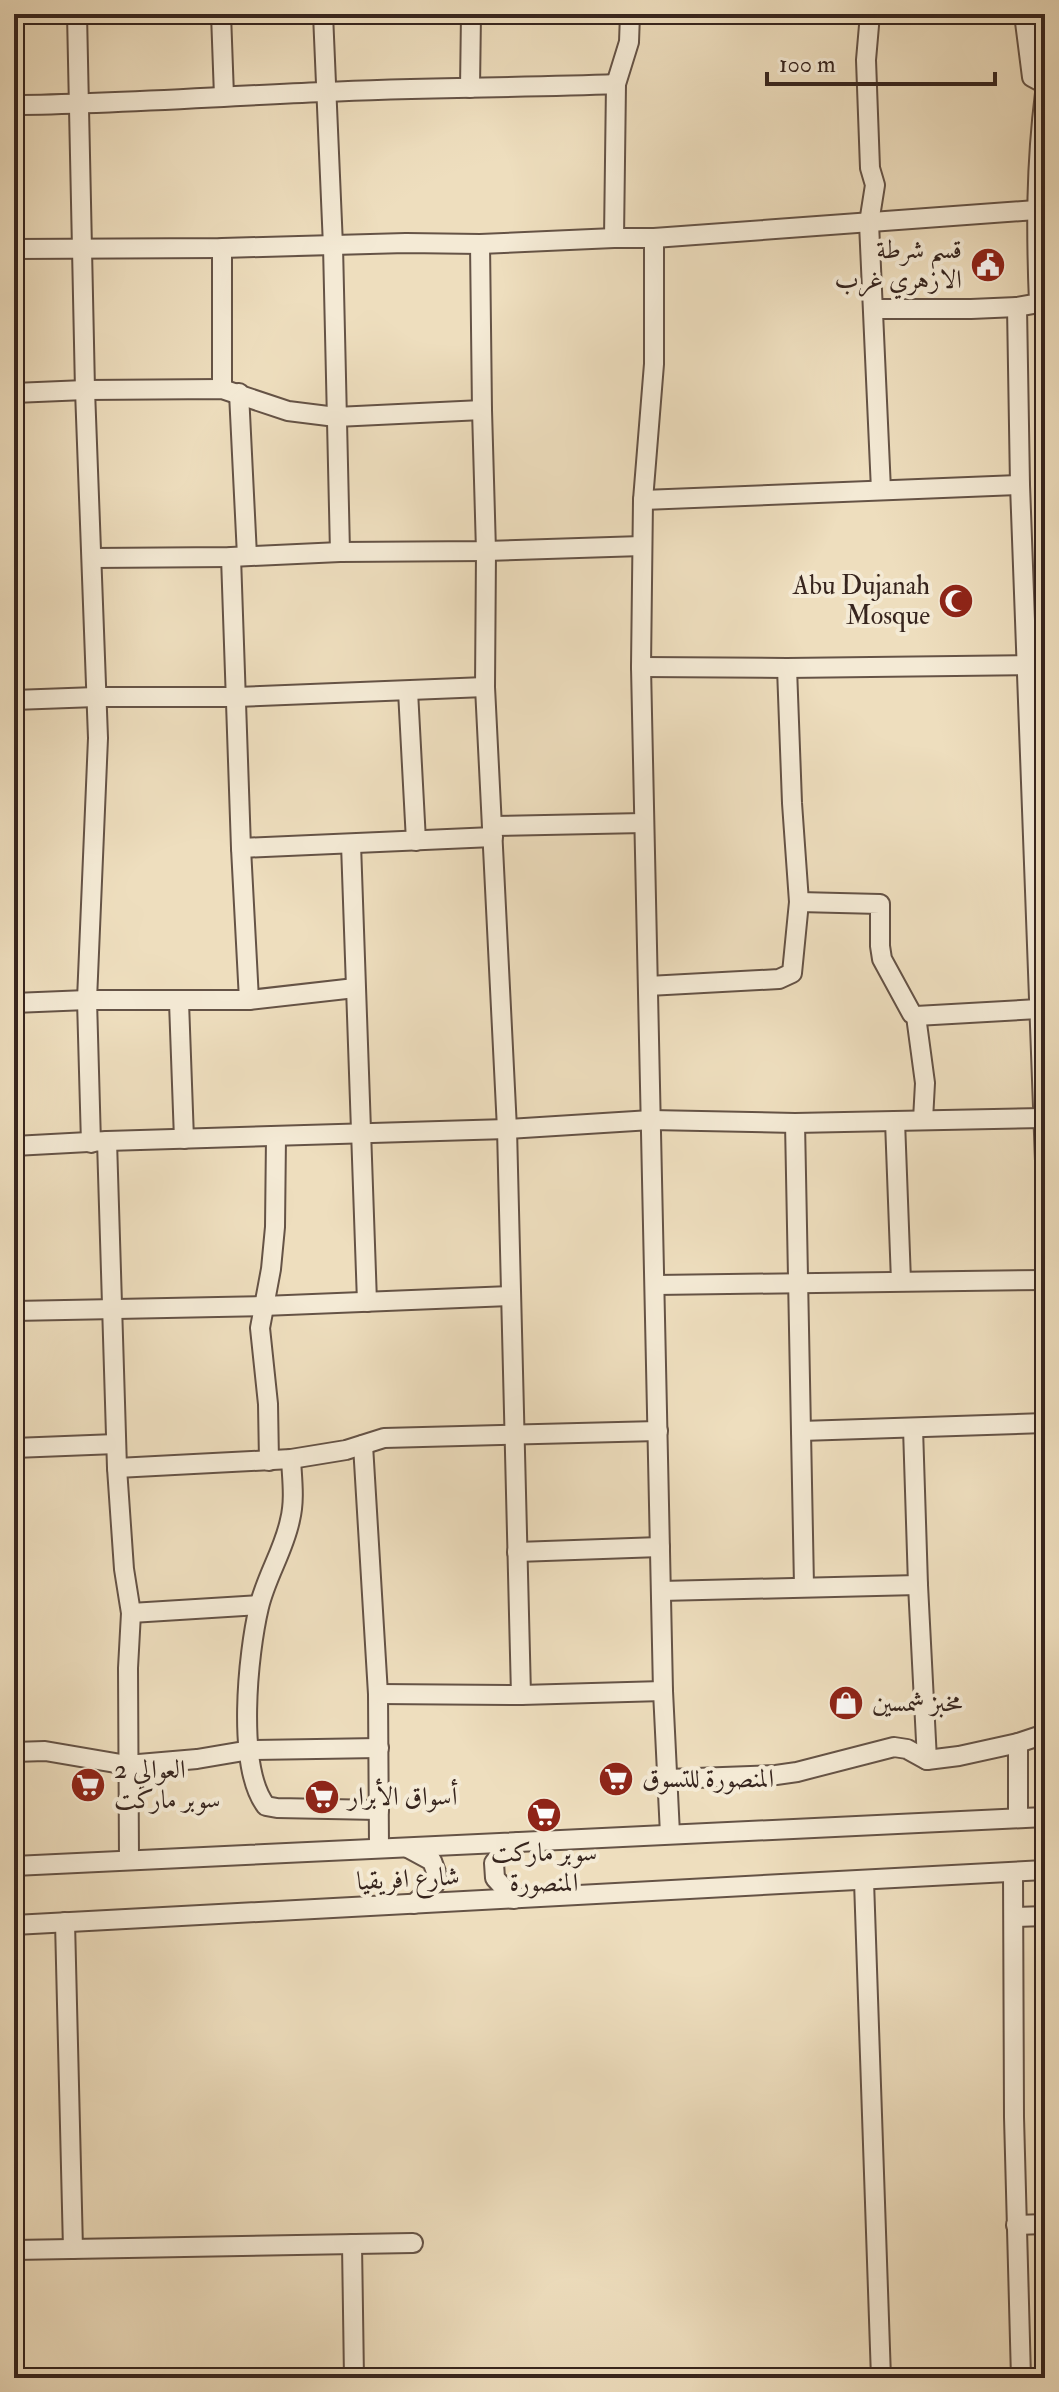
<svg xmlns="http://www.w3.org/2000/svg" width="1059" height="2392" font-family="'IM FELL Double Pica',Amiri,serif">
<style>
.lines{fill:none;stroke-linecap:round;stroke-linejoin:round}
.minor-casing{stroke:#655346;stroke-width:22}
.minor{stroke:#f4ead5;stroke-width:18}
.labels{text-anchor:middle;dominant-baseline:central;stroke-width:8;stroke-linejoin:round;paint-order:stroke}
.poi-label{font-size:26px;fill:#37251e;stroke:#f4ead5;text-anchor:start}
.street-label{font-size:26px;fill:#37251e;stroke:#f4ead5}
</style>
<rect width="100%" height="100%" fill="#eedebe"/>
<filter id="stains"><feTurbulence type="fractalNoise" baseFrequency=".0025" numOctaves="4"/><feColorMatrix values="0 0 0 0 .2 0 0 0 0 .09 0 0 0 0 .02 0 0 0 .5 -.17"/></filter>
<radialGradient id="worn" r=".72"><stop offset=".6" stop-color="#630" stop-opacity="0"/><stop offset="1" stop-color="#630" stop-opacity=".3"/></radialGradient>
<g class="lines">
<g class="minor-casing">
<g id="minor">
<path d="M77,14l8,376 13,348 -11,262 4,143"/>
<path d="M221,14l3,82"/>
<path d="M323,14l10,232 7,306"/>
<path d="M870,14l-4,46 4,108 5,17 -6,38 12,267"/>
<path d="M1024,14l8,63 13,7"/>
<path d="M470,88l1,-74"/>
<path d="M1045,93c-9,73 -9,137 -6,210l-22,4 3,178 25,676"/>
<path d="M14,105c103,-1 207,-9 310,-13 97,-5 195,-4 292,-8"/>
<path d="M614,238l2,-154 13,-42 1,-28"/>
<path d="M654,238v126l-11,136 -2,167 22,1024 7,143"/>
<path d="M480,244l2,166 4,141 -1,136 22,442 14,566"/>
<path d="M14,249l208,-1 184,-5 74,1 134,-6h40l382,-28"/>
<path d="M874,309h97l46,-2"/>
<path d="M222,389v-141"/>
<path d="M14,393l71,-3 137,-1 66,22 48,6 146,-7"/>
<path d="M239,393l8,163"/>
<path d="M643,500l377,-15"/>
<path d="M231,557l10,291 8,152"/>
<path d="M92,558l139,-1 109,-5 146,-1 156,-5"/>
<path d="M641,667l146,1 258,-3"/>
<path d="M408,691l8,150"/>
<path d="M14,700l82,-3h140l249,-10"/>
<path d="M492,826l152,-3"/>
<path d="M351,844l16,458"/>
<path d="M241,848l252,-11"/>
<path d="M799,902l81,2v42l2,13 30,55 4,2 9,67 -2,37"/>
<path d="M648,986l131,-7 13,-6 7,-71 -7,-99 -5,-135"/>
<path d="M179,1002l5,137"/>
<path d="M14,1003l73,-3h162l106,-12"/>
<path d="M916,1016l122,-7"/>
<path d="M895,1121l6,160"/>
<path d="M795,1123l9,463"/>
<path d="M107,1141l10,327 7,101 7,44 -3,55 1,192"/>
<path d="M14,1146l93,-5 400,-12 144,-9 144,3 248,-5"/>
<path d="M656,1285l389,-5"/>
<path d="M14,1311l249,-5 248,-10"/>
<path d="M913,1428l5,157 9,175"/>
<path d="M801,1431l244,-8"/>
<path d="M363,1445l15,249 1,153"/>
<path d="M14,1448l102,-4"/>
<path d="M291,1459c1,20 4,41 -1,61 -6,30 -24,57 -31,87 -11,46 -23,160 7,199l11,2 102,2"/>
<path d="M269,1461l-1,-57 -8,-76 11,-59 4,-42 1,-90"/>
<path d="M117,1468l174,-9 55,-9 38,-12 274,-7"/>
<path d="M517,1552l143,-5"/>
<path d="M661,1591l257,-6"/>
<path d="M131,1613l128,-8"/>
<path d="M378,1694l143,1 142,-4"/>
<path d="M1018,1743v75"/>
<path d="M14,1752l31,-1 82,14 70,-6 53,-9 129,-2"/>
<path d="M668,1779l108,-4 21,-3 97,-25 13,2 20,11 32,-4 59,-13 27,-9"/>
<path d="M408,1848l24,13 4,11 -1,12 -21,20"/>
<path d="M14,1866l1031,-49"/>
<path d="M1013,1872l1,245 7,261"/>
<path d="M864,1881l17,497"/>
<path d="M514,1899l-19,-21 -1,-15 9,-11 15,-10"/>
<path d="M1014,1917l31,-1"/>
<path d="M65,1922l8,327"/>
<path d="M14,1925l1031,-55"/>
<path d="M1016,2225l29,-1"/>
<path d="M352,2244l2,134"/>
<path d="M14,2250l399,-7"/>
</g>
</g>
<use href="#minor" class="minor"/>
</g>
<defs>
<g id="civic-disc" transform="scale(1.8)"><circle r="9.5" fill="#8f2418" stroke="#f4ead5"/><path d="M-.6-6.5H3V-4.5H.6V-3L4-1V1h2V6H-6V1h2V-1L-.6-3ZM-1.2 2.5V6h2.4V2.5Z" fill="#fff"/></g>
<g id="mosque-disc" transform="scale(1.8)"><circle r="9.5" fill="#8f2418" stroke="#f4ead5"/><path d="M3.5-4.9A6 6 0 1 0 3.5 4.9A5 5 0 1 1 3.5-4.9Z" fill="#fff"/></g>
<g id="shop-disc" transform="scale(1.8)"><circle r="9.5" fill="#8f2418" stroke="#f4ead5"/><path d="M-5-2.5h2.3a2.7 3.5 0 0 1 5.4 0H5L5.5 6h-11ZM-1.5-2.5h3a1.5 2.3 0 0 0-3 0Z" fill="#fff"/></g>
<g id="supermarket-disc" transform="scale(1.8)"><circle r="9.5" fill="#8f2418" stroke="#f4ead5"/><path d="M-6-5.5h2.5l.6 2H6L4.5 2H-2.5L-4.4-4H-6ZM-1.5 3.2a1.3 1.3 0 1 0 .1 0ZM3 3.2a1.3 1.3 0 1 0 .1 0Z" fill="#fff"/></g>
</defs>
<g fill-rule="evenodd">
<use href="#civic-disc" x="988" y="265"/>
<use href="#mosque-disc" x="956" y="601"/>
<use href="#shop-disc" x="846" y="1703"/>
<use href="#supermarket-disc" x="616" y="1779"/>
<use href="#supermarket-disc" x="88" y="1785"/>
<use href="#supermarket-disc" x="322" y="1797"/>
<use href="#supermarket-disc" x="544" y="1815"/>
</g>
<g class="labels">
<g class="poi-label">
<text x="962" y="250" text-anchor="end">قسم شرطة<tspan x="962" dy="30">الازهري غرب</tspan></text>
<text x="930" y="586" text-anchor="end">Abu Dujanah<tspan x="930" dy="30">Mosque</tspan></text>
<text x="872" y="1703">مخبز شمسين</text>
<text x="114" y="1770">العوالي 2<tspan x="114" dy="30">سوبر ماركت</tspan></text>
<text x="642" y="1779">المنصورة للتسوق</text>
<text x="348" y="1797">أسواق الأبرار</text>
<text x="544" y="1853" text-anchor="middle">سوبر ماركت<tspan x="544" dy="30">المنصورة</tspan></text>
</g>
<g class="street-label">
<text transform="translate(408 1879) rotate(-3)">شارع افريقيا</text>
</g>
</g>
<rect width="1059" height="2392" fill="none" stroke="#eedebe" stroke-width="48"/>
<rect x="16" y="16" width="1027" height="2360" fill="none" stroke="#37251e" stroke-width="4"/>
<rect x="24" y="24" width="1011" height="2344" fill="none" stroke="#37251e" stroke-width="2"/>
<path d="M767 72v12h228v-12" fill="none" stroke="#37251e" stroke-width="4"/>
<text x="779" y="72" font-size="24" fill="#37251e" stroke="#f4ead5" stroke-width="6" paint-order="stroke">100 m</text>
<rect width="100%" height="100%" filter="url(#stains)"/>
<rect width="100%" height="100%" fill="url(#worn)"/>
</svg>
